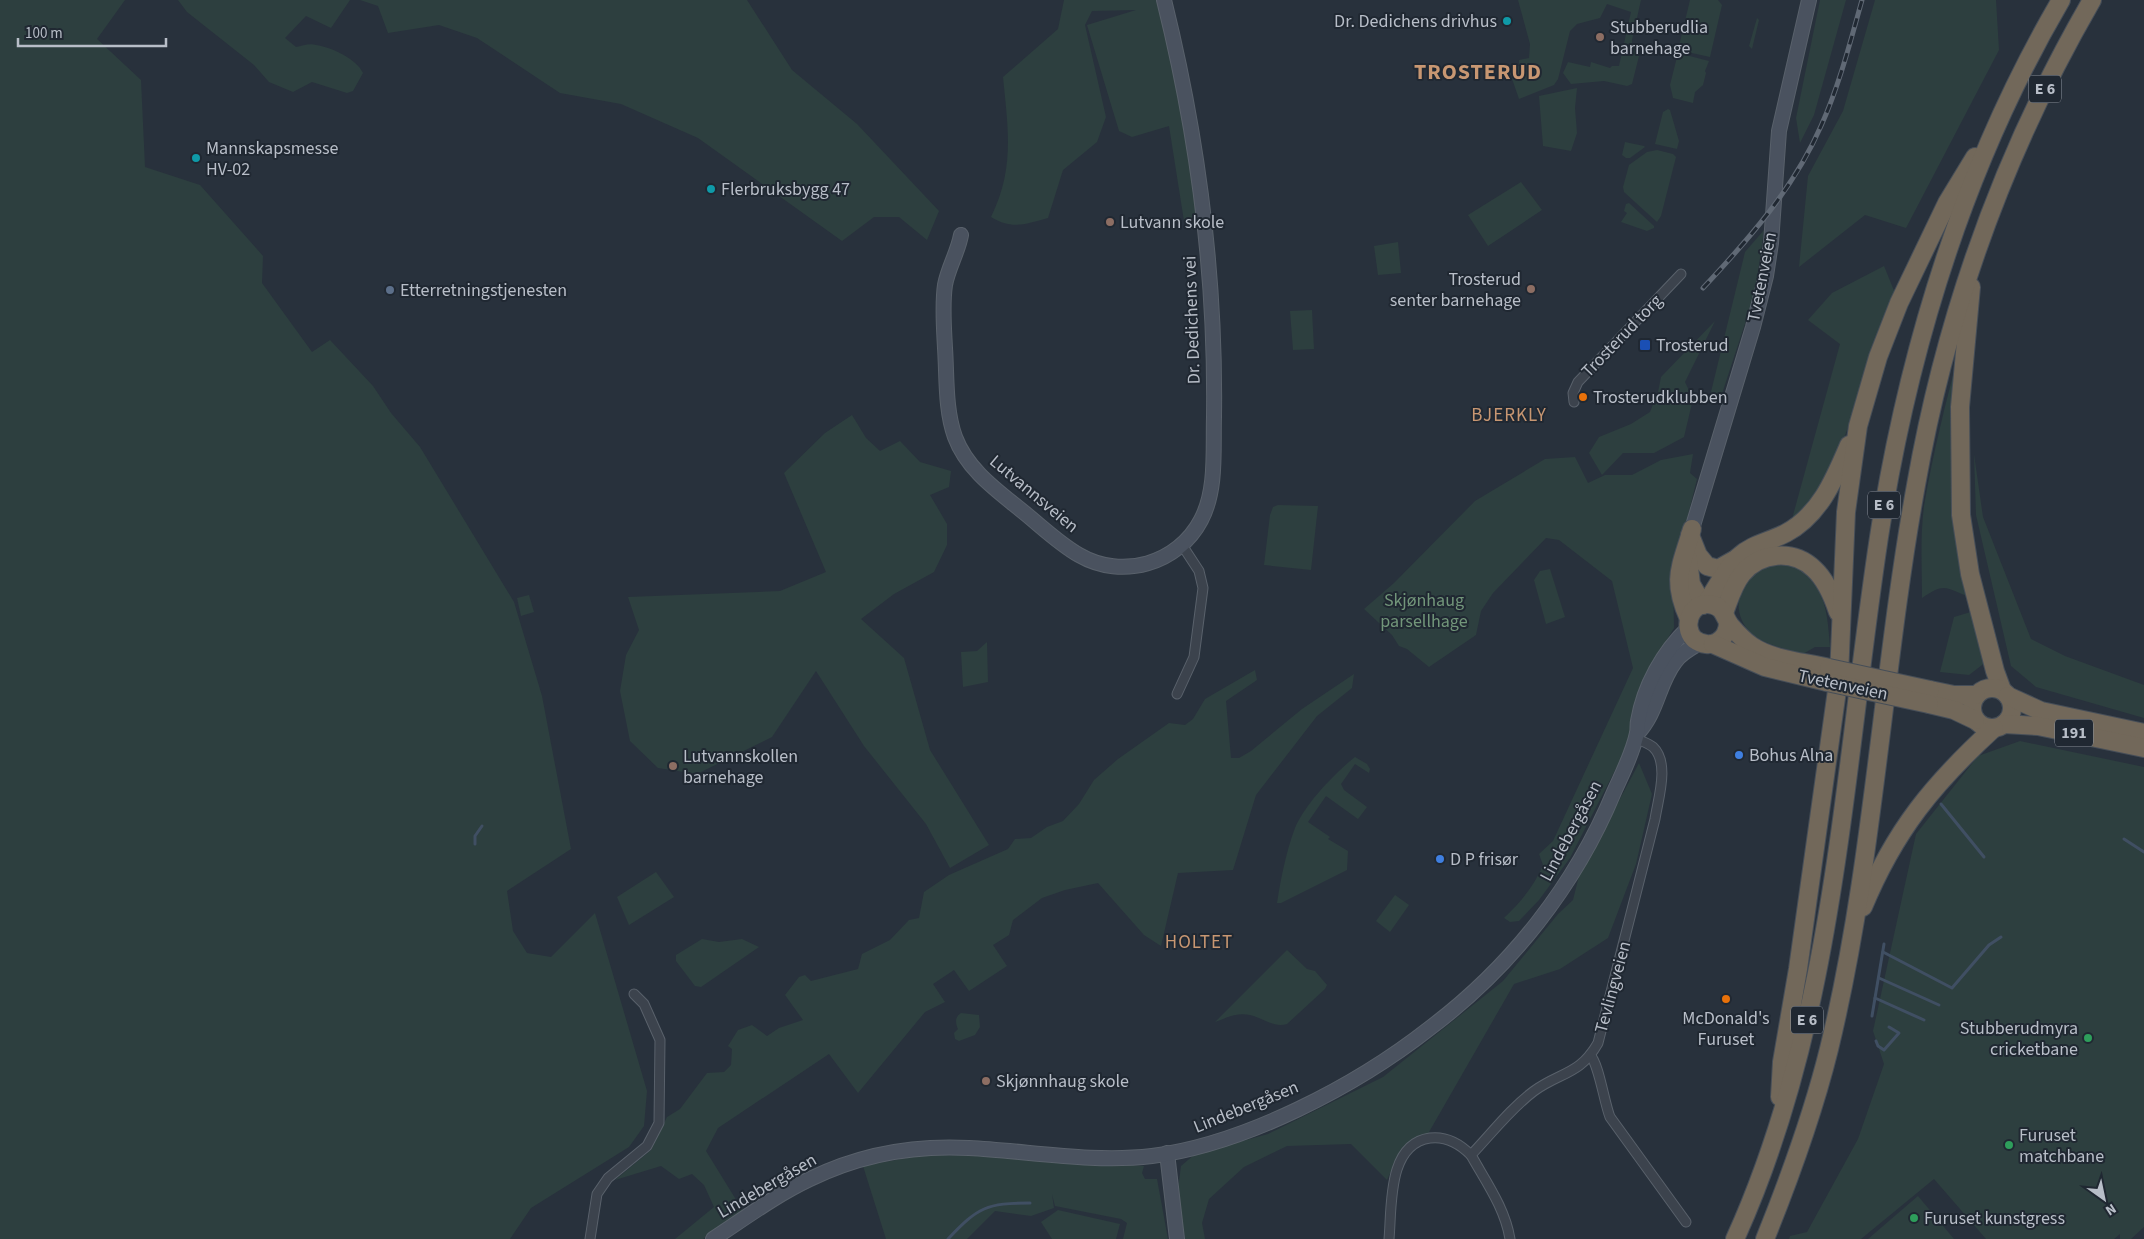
<svg xmlns="http://www.w3.org/2000/svg" width="2144" height="1239" font-family="'Source Sans 3',sans-serif">
<style>
.green{fill:#2d3f3f}
.lines{fill:none;stroke-linecap:round;stroke-linejoin:round}
.stream{stroke:#404f63;stroke-width:3}
.street-casing{stroke:#59616b;stroke-width:11}
.secondary-casing{stroke:#59616b;stroke-width:16}
.highway-casing{stroke:#464e58;stroke-width:20}
.street{stroke:#3c434d;stroke-width:9}
.secondary{stroke:#4a525f;stroke-width:14}
.highway{stroke:#72685a;stroke-width:18}
.rail-casing{stroke:#606975;stroke-width:5}
.rail{stroke:#202832;stroke-width:3;stroke-dasharray:9;stroke-linecap:butt}
.highway-bridge-casing{stroke:#464e58;stroke-width:20;stroke-linecap:butt}
.highway-bridge{stroke:#72685a;stroke-width:18}
.culture-dot{fill:#0f9aa8;stroke:#202832;stroke-width:2}
.education-dot{fill:#8d6e63;stroke:#202832;stroke-width:2}
.service-dot{fill:#5c6f8a;stroke:#202832;stroke-width:2}
.transit-dot{fill:#1a4fb4;stroke:#202832;stroke-width:2}
.food-dot{fill:#e8710a;stroke:#202832;stroke-width:2}
.shop-dot{fill:#3f7fe0;stroke:#202832;stroke-width:2}
.leisure-dot{fill:#2e9e5b;stroke:#202832;stroke-width:2}
.labels{text-anchor:middle;dominant-baseline:central;stroke-width:4;stroke-linejoin:round;paint-order:stroke}
.shield{fill:#202832;stroke:#8a919b;stroke-width:1}
.shield-label{font-size:16px;font-weight:bold;fill:#b8bec8}
.poi-label{font-size:18px;fill:#b8bec8;stroke:#202832;text-anchor:start}
.street-label{font-size:18px;fill:#b8bec8;stroke:#202832}
.park-label{font-size:18px;fill:#72967a;stroke:#202832}
.neighbourhood-label{font-size:19px;letter-spacing:1px;fill:#c89772;stroke:#202832}
.district-label{font-size:22px;font-weight:bold;letter-spacing:1px;fill:#c89772;stroke:#202832}
</style>
<rect width="100%" height="100%" fill="#28313c"/>
<g class="green">
<path d="M0,0h125l-28,39 44,41 4,87 55,18 63,71 -1,27 50,69 18,-12 43,46 18,27 29,34 94,155 28,94 29,153 -64,42 6,40 14,22 24,4 44,-44 52,178 -3,35 -15,21 -98,61 -21,31h-510z"/>
<path d="M178,0h172l-19,28 -25,-12 -21,22 11,9c6,-1 14,-4 20,-2 15,2 41,14 47,28l-10,18 -6,2 -35,-11 -19,10 -24,-10 -15,-17 -67,-53z"/>
<path d="M360,0h387l45,70 65,54 82,87 -12,29 -28,-23h-25l-32,24 -144,-103 -77,-34 -61,-11 -83,-55 -38,-13 -51,8 -10,-27z"/>
<path d="M1064,0h92l28,98 13,128 -13,-5 -15,-95 -37,11 -13,-6 -32,-106 49,-15 -44,1 -7,14 21,92 -9,25 -34,28 -15,48c-22,6 -36,12 -57,-1 24,-49 17,-88 12,-140l55,-48z"/>
<path d="M1518,0h123l-9,40v6l7,10 -7,28 -5,2 -23,-5 -33,3 -8,-11 5,-11 22,5 1,-5 19,6 2,-2h7l12,-54 -24,-8 -7,14 -23,6 -7,7 -12,48 -4,6 -35,14 -10,-29 10,-4v-6l10,-2 1,-14z"/>
<path d="M1690,0h28l4,5 -12,52 -32,-7z"/>
<path d="M1820,0h26l-32,115 -14,28 -4,-25z"/>
<path d="M1875,0h121l3,50 -93,178 -41,-13 -66,52 9,-91 35,-65z"/>
<path d="M1757,18l2,2 -7,29 -3,-3z"/>
<path d="M1678,53l31,8 -4,10 1,2 -3,12 -8,7 -2,11 -20,-5 -3,-13z"/>
<path d="M1577,88l-2,20 2,25 -6,18 -28,-5 -4,-50z"/>
<path d="M1668,109l2,1 9,31 -2,8 -22,-5 8,-32z"/>
<path d="M1625,142l19,4 1,1 -15,11h-4l-4,-3z"/>
<path d="M1657,150l16,4 3,3 -15,59 -4,6 -33,-30 -1,-5 6,-22 18,-13z"/>
<path d="M1521,182l21,28 -54,36 -20,-31z"/>
<path d="M1629,203l25,23v2l-7,3 -26,-9 6,-9 -3,-2 2,-7z"/>
<path d="M1764,230l-9,63 -36,110 -9,-7 35,-144z"/>
<path d="M1398,242l3,31 -23,2 -4,-29z"/>
<path d="M1884,266l11,27 -61,174 -35,49 -7,3 48,-175 -32,-24 24,-27z"/>
<path d="M1312,310l2,39 -21,1 -3,-39z"/>
<path d="M1715,321l-30,61 8,17 -9,38 -30,16h-31l-21,22 -13,-22 10,-16 32,-13 19,-12 8,-20 3,-15z"/>
<path d="M1960,349l13,249c-26,-8 -26,-18 -51,0 0,-30 -2,-62 2,-92 9,-53 22,-105 36,-157z"/>
<path d="M852,415l14,23 14,13 20,-10 20,21 31,9 -2,16 -19,8 17,29v21l-13,27 -40,22 -33,25 43,39 26,92 59,95 -39,23 -24,-44 -62,-78 -48,-75 -44,66 -75,37 -39,-6 -28,-27 -10,-50 6,-36 13,-25 -11,-33 152,-6 46,-19 -42,-99 41,-40z"/>
<path d="M1693,454l-3,19 7,6 -24,96 1,53 -27,45 -19,72 -58,113 -31,42 -20,21 -9,1 -6,-4c17,-16 30,-32 39,-53l-4,-11 14,-13 80,-173 -21,-87 -53,-41 -13,-2 -53,55 -12,18 -5,24 -47,32 -22,-18 -8,-3 -7,-11 -28,-26 30,-26 81,-82 70,-42 30,-2 13,26 17,-8h27l29,-15z"/>
<path d="M1974,454l9,63 48,122 34,17 79,29v33l-108,-31 -25,-21 -35,-151z"/>
<path d="M1278,505l40,1 -7,64 -47,-5 6,-50 3,-8z"/>
<path d="M1784,561c41,20 43,45 46,86h-15l-12,7c-16,-5 -38,-9 -51,-20 -23,-21 -15,-56 13,-69 5,-3 13,-3 19,-4z"/>
<path d="M1550,569l15,48 -19,7 -12,-44 6,-9z"/>
<path d="M529,595l5,17 -13,4 -4,-18z"/>
<path d="M1974,611l12,51 -17,13 -29,-3 14,-55z"/>
<path d="M987,642l1,40 -25,5 -2,-35 16,-1z"/>
<path d="M1255,670l2,10 -31,21 5,57h8l12,-7 51,-42 52,-35 -2,14 -35,28 -61,79 -23,75 -55,3 -17,73 -17,-11 -46,-52 -33,7 -23,8 -29,22 -4,15 -16,10 14,21 -38,25 -15,-21 -21,14 12,18 -20,10 -67,81 -29,-39 -111,74 -12,23 37,60 -40,28h-28l39,-32 -10,-22 -12,-11 -13,5 -18,-13 -46,14 36,-30 16,-33 13,-8 27,-36 17,-1 7,-7 1,-16 -4,-3 10,-16 14,-5 15,11 12,-8 24,-8 -18,-25 14,-18 6,-2 6,6 47,-12 4,-15 28,-14 19,-20 10,-2 5,-26 25,-17 59,-26 7,-10 16,-1 16,-11 16,-6 16,-17 15,-24 24,-21 51,-36 16,2 8,-6 12,-20z"/>
<path d="M2020,741l124,26v460l-13,12h-11v-5l-6,5h-128l-52,-60 -73,60h-72l1,-3 17,-4 51,-93 26,-75 -11,-33 43,-197 62,-78z"/>
<path d="M1355,757l12,7 3,5 -1,4 -14,-9 -14,20 3,6 23,17 -9,12 -32,-23 -18,26 22,15 -2,2 20,12 -1,19 -66,33h-4c4,-25 9,-51 18,-75 10,-24 40,-55 60,-71z"/>
<path d="M1639,763l13,31 -16,70 -28,74 -48,31 -46,15 -93,162c-19,10 -25,14 -34,34l-36,-36 -64,2 -43,21 -35,32 -7,24 3,16h-20l-8,-43 4,-30 14,-12 73,-20 115,-57 120,-96 55,-67 15,-14 6,-24z"/>
<path d="M656,872l18,25 -45,28 -12,-28z"/>
<path d="M1395,895l14,10 -19,27 -14,-11z"/>
<path d="M702,939l17,3 23,-3 17,8 -58,40 -6,-1 -19,-25v-6z"/>
<path d="M1287,950l20,19 8,2 12,14 -2,4 -38,35c-14,4 -24,-6 -37,-9 -13,-3 -24,3 -35,7z"/>
<path d="M961,1013l18,2 1,12 -5,8 -16,6 -4,-2 -1,-6 4,-4c-3,-7 -3,-12 3,-16z"/>
<path d="M923,1155l88,1 133,10 -2,7 3,6h12l11,60h-45l4,-16 -6,-4 -66,-13 -3,-12 2,14 -23,8 -36,-5 -28,28h-81l-23,-73z"/>
<path d="M1918,1196l36,43h-86z"/>
<path d="M1058,1210l62,14 -4,15h-64l-11,-17z"/>
</g>
<g class="lines">
<g class="stream">
<path d="M1941,804l43,53"/>
<path d="M2124,839l20,13"/>
<path d="M475,844v-8l7,-10"/>
<path d="M1883,952l69,36 37,-43 12,-8"/>
<path d="M1879,978l60,27"/>
<path d="M1875,998l49,22"/>
<path d="M1872,1016l12,-72"/>
<path d="M1876,1041l2,5 6,4 15,-17 -10,-6"/>
<path d="M948,1239c30,-32 39,-36 82,-36"/>
</g>
<g class="street-casing">
<g id="street">
<path d="M1574,402l-1,-9 5,-11 103,-108"/>
<path d="M1177,694l17,-37 9,-69 -4,-17 -17,-26"/>
<path d="M1590,1055c9,9 14,47 20,62l76,105"/>
<path d="M590,1239l7,-45 11,-16 39,-32 12,-23 1,-83 -16,-36 -10,-10"/>
<path d="M1389,1239c3,-32 -2,-95 41,-101 16,-2 30,6 41,17"/>
<path d="M1510,1239c-5,-31 -24,-57 -39,-84 20,-21 40,-47 63,-64 26,-19 46,-16 64,-48l57,-224c3,-20 15,-56 -2,-72 -5,-4 -12,-6 -18,-9"/>
</g>
</g>
<g class="secondary-casing">
<g id="secondary">
<path d="M961,235c-3,17 -13,33 -16,50 -3,20 -1,43 0,63 2,29 0,61 10,89 12,32 40,52 66,73 19,15 37,33 58,45 43,25 99,9 122,-35 16,-30 12,-70 13,-103 2,-142 -16,-280 -50,-417"/>
<path d="M1692,529l61,-202 13,-51 5,-33 8,-112 30,-131"/>
<path d="M1637,734c21,-22 21,-50 38,-72 6,-9 16,-14 25,-19"/>
<path d="M1167,1153l10,86"/>
<path d="M713,1239c32,-21 63,-44 97,-60 49,-24 104,-34 159,-31 60,3 123,15 183,8 93,-12 204,-70 278,-128 81,-61 145,-142 184,-236 8,-18 19,-39 23,-59 1,-4 0,-8 1,-12 6,-35 25,-69 50,-93"/>
</g>
</g>
<g class="highway-casing">
<g id="highway">
<path d="M1971,287l-11,120 1,108 9,59 25,97 7,19"/>
<path d="M1690,535l8,20 9,11 11,3 16,-9"/>
<path d="M1688,559l3,25 12,21"/>
<path d="M1705,604c11,-14 20,-35 33,-47 14,-13 31,-15 48,-24 34,-18 49,-55 63,-88"/>
<path d="M1724,613c5,-13 9,-28 18,-39 18,-22 51,-25 72,-5 12,11 19,28 24,43"/>
<path d="M1689,619c-18,-40 -8,-52 3,-90"/>
<path d="M1728,622c0,19 -18,29 -34,17 -13,-14 -2,-40 19,-34 11,3 11,12 17,20 6,7 13,15 22,21 21,14 52,16 77,22"/>
<path d="M1713,644l52,23 62,15"/>
<circle cx="1992" cy="708" r="20"/>
<path d="M1930,690l24,5h22"/>
<path d="M2008,696l33,15 103,22"/>
<path d="M1929,704l25,6 21,10"/>
<path d="M2004,724l34,2 106,22"/>
<path d="M1863,907c32,-77 70,-123 131,-179"/>
<path d="M1780,1097l2,-35 16,-93 41,-293 7,-164 12,-86 20,-69 21,-54 48,-100 28,-46"/>
<path d="M1735,1239c100,-220 108,-466 144,-702 29,-187 86,-373 182,-537"/>
<path d="M1765,1239c25,-62 48,-125 64,-190 45,-185 53,-377 87,-564 30,-171 89,-335 176,-485"/>
</g>
</g>
<use href="#street" class="street"/>
<use href="#secondary" class="secondary"/>
<use href="#highway" class="highway"/>
<g class="rail-casing">
<path id="rail" d="M1703,288c46,-49 91,-100 118,-162 18,-40 29,-83 41,-126"/>
</g>
<use href="#rail" class="rail"/>
<g class="highway-bridge-casing">
<g id="highway-bridge">
<path d="M1829,668l101,22"/>
<path d="M1827,682l102,22"/>
</g>
</g>
<use href="#highway-bridge" class="highway-bridge"/>
</g>
<g class="culture-dot">
<circle cx="1507" cy="21" r="5"/>
<circle cx="196" cy="158" r="5"/>
<circle cx="711" cy="189" r="5"/>
</g>
<g class="education-dot">
<circle cx="1600" cy="37" r="5"/>
<circle cx="1110" cy="222" r="5"/>
<circle cx="1531" cy="289" r="5"/>
<circle cx="673" cy="766" r="5"/>
<circle cx="986" cy="1081" r="5"/>
</g>
<circle class="service-dot" cx="390" cy="290" r="5"/>
<rect class="transit-dot" x="1639" y="339" width="12" height="12" rx="2.5"/>
<g class="food-dot">
<circle cx="1583" cy="397" r="5"/>
<circle cx="1726" cy="999" r="5"/>
</g>
<g class="shop-dot">
<circle cx="1739" cy="755" r="5"/>
<circle cx="1440" cy="859" r="5"/>
</g>
<g class="leisure-dot">
<circle cx="2088" cy="1038" r="5"/>
<circle cx="2009" cy="1145" r="5"/>
<circle cx="1914" cy="1218" r="5"/>
</g>
<g class="labels">
<g class="shield">
<rect x="2029" y="75.5" width="32" height="27" rx="4"/>
<rect x="1868" y="491.5" width="32" height="27" rx="4"/>
<rect x="2055" y="719.5" width="38" height="27" rx="4"/>
<rect x="1791" y="1006.5" width="32" height="27" rx="4"/>
</g>
<g class="shield-label">
<text x="2045" y="89">E 6</text>
<text x="1884" y="505">E 6</text>
<text x="2074" y="733">191</text>
<text x="1807" y="1020">E 6</text>
</g>
<g class="poi-label">
<text x="1497" y="21" text-anchor="end">Dr. Dedichens drivhus</text>
<text x="1610" y="27">Stubberudlia<tspan x="1610" dy="21">barnehage</tspan></text>
<text x="206" y="148">Mannskapsmesse<tspan x="206" dy="21">HV-02</tspan></text>
<text x="721" y="189">Flerbruksbygg 47</text>
<text x="1120" y="222">Lutvann skole</text>
<text x="1521" y="279" text-anchor="end">Trosterud<tspan x="1521" dy="21">senter barnehage</tspan></text>
<text x="400" y="290">Etterretningstjenesten</text>
<text x="1656" y="345">Trosterud</text>
<text x="1593" y="397">Trosterudklubben</text>
<text x="1749" y="755">Bohus Alna</text>
<text x="683" y="756">Lutvannskollen<tspan x="683" dy="21">barnehage</tspan></text>
<text x="1450" y="859">D P frisør</text>
<text x="1726" y="1018" text-anchor="middle">McDonald's<tspan x="1726" dy="21">Furuset</tspan></text>
<text x="2078" y="1028" text-anchor="end">Stubberudmyra<tspan x="2078" dy="21">cricketbane</tspan></text>
<text x="996" y="1081">Skjønnhaug skole</text>
<text x="2019" y="1135">Furuset<tspan x="2019" dy="21">matchbane</tspan></text>
<text x="1924" y="1218">Furuset kunstgress</text>
</g>
<g class="street-label">
<text transform="translate(1762 277) rotate(-79)">Tvetenveien</text>
<text transform="translate(1192 320) rotate(-92)">Dr. Dedichens vei</text>
<text transform="translate(1622 336) rotate(-46)">Trosterud torg</text>
<text transform="translate(1034 494) rotate(40)">Lutvannsveien</text>
<text transform="translate(1843 685) rotate(12)">Tvetenveien</text>
<text transform="translate(1571 831) rotate(-62)">Lindebergåsen</text>
<text transform="translate(1613 987) rotate(-75)">Tevlingveien</text>
<text transform="translate(1246 1107) rotate(-22)">Lindebergåsen</text>
<text transform="translate(767 1186) rotate(-30)">Lindebergåsen</text>
</g>
<g class="park-label">
<text x="1424" y="600">Skjønhaug<tspan x="1424" dy="21">parsellhage</tspan></text>
</g>
<g class="neighbourhood-label">
<text x="1509" y="415">BJERKLY</text>
<text x="1199" y="942">HOLTET</text>
</g>
<g class="district-label">
<text x="1478" y="72">TROSTERUD</text>
</g>
</g>
<g transform="translate(2104 1199) rotate(147)" stroke="#202832" stroke-width="4" paint-order="stroke">
<path d="M0-4L9 19L0 12L-9 19Z" fill="#b8bec8"/>
<text y="-8" font-size="14" font-weight="bold" text-anchor="middle" fill="#b8bec8">N</text>
</g>
<path d="M18 38v8h148v-8" fill="none" stroke="#b8bec8" stroke-width="2.5"/>
<text x="25" y="38" font-size="15" fill="#b8bec8" stroke="#202832" stroke-width="4" paint-order="stroke">100 m</text>
</svg>
